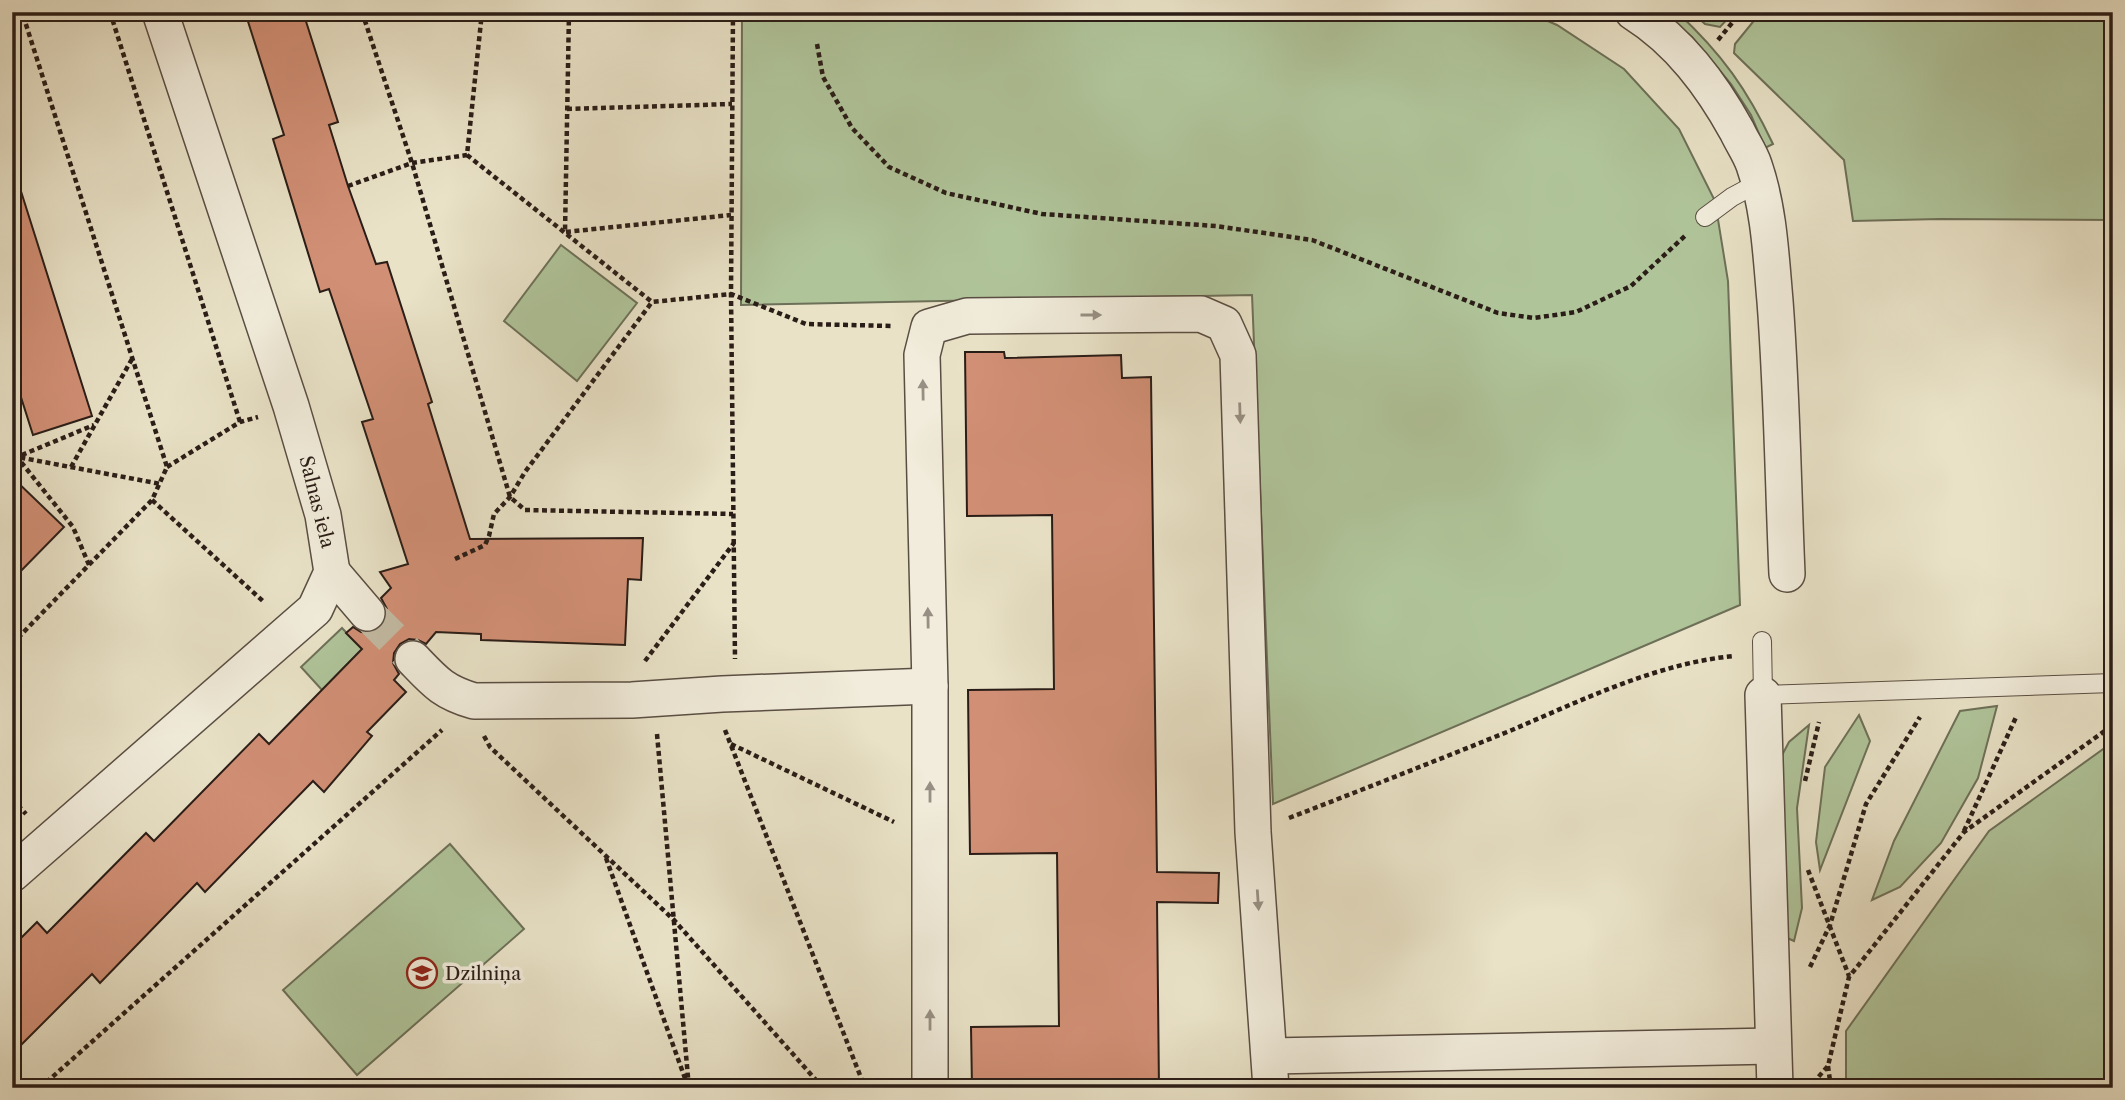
<svg xmlns="http://www.w3.org/2000/svg" width="2125" height="1100" font-family="'Libre Caslon Text',serif">
<style>
.green{fill:#b0c49a;stroke:#6d7058;stroke-width:2}
.building{fill:#d18f75;stroke:#2a1d17;stroke-width:2}
.lines{fill:none;stroke-linecap:round;stroke-linejoin:round}
.minor-tunnel{stroke:#c3bba4;stroke-width:35;stroke-dasharray:35 18;stroke-linecap:butt}
.service-casing{stroke:#5a4e43;stroke-width:20}
.minor-casing{stroke:#5a4e43;stroke-width:38}
.path{stroke:#2a1d17;stroke-width:4.5;stroke-dasharray:5 3.5;stroke-linecap:butt}
.service{stroke:#f1ecdb;stroke-width:18}
.minor{stroke:#f1ecdb;stroke-width:35}
.oneway{fill:#978f83}
.labels{text-anchor:middle;dominant-baseline:central;stroke-width:7;stroke-linejoin:round;paint-order:stroke}
.street-label{font-size:19px;fill:#2a1d17;stroke:#f1ecdb}
.poi-label{font-size:19px;fill:#2a1d17;stroke:#f1ecdb;text-anchor:start}
</style>
<rect width="100%" height="100%" fill="#e9e2c7"/>
<filter id="stains"><feTurbulence type="fractalNoise" baseFrequency=".00286" numOctaves="4"/><feColorMatrix values="0 0 0 0 .2 0 0 0 0 .09 0 0 0 0 .02 0 0 0 .5 -.17"/></filter>
<radialGradient id="worn" r=".72"><stop offset=".6" stop-color="#630" stop-opacity="0"/><stop offset="1" stop-color="#630" stop-opacity=".3"/></radialGradient>
<g class="green">
<path d="M742,12h785l30,13 67,44 55,60 36,72 13,80 12,324 -467,199 -21,-509 -511,10z"/>
<path d="M1673,12h4c45,42 70,77 96,132l-8,4 -14,-33 -20,-31 -39,-47 -16,-13z"/>
<path d="M1692,12h42l-14,15 -15,-3z"/>
<path d="M1761,12h352v208l-173,-1 -87,2 -9,-61 -110,-107 1,-9z"/>
<path d="M561,245l76,58 -60,78 -73,-60z"/>
<path d="M342,628l20,21 -40,41 -21,-23z"/>
<path d="M1997,706l-19,72 -37,65 -41,44 -28,13 22,-59 66,-130z"/>
<path d="M1859,715l11,26 -50,129 -4,-28 9,-75z"/>
<path d="M1809,725l-12,83 5,100 -8,33 -9,-4 -5,-178 9,-17z"/>
<path d="M2113,742v346h-267v-57l143,-200z"/>
<path d="M450,844l74,85 -167,146 -74,-85z"/>
</g>
<g class="building">
<path d="M245,12h58l35,110 -9,3 19,61 28,78 11,-2 45,140 -4,2 42,135 173,-1 -2,42 -13,-1 -3,66 -144,-5v-6l-45,-2 -10,12 -8,-4 -9,-1 -9,5 -6,9 -1,10 6,11 -5,6 12,12 -39,40 5,4 -48,56 -11,-11 -108,111 -8,-9 -97,100 -8,-9 -80,80v-107l25,-25 10,11 99,-100 8,8 105,-107 10,10 93,-95 -16,-16 7,-6 8,5 10,1 8,-4 7,-9 1,-11 -6,-11 10,-10 -11,-16 28,-8 -46,-142 11,-3 -44,-130 -9,3 -47,-153 11,-4z"/>
<path d="M19,185l73,231 -59,19 -21,-66v-183z"/>
<path d="M965,352h39l1,6 116,-3 1,23 29,-1 6,495 62,1 -1,30 -61,-1 2,186h-187l-1,-61 88,-1 -2,-173 -87,1 -1,-74 -1,-90 86,-1 -2,-174 -85,1z"/>
<path d="M12,477l52,50 -52,53z"/>
</g>
<g class="lines">
<path class="minor-tunnel" d="M367,613l46,46"/>
<g class="service-casing">
<g id="service">
<path d="M1705,217l27,-20 26,-14"/>
<path d="M1762,641l1,54 350,-12"/>
</g>
</g>
<g class="minor-casing">
<g id="minor">
<path d="M1633,12c46,29 78,72 104,119 5,11 13,22 17,34 15,43 17,91 21,136 7,91 8,182 12,273"/>
<path d="M332,572l35,41"/>
<path d="M413,659c22,23 30,33 61,42l158,-1 90,-6 208,-8"/>
<path d="M1763,695l12,393"/>
<path d="M12,874l303,-265 17,-37 -9,-57 -32,-109 -131,-394"/>
<path d="M1270,1056l503,-10"/>
<path d="M930,1088v-402l-8,-331 7,-28 38,-11 234,-2 23,10 14,31 15,477 18,256"/>
</g>
</g>
<g class="path">
<path d="M110,12l130,410"/>
<path d="M362,12l50,151 98,334 15,13 208,4"/>
<path d="M569,12l-4,220 166,-17"/>
<path d="M733,12l-2,282 4,365"/>
<path d="M1718,40l23,-28"/>
<path d="M817,44l6,33 29,51 37,39 57,26 96,21 174,12 96,14 186,73 36,5 42,-6 55,-26 56,-52"/>
<path d="M567,109l165,-5"/>
<path d="M467,155l185,147 79,-8 75,30 87,2"/>
<path d="M348,186l64,-23 55,-8 15,-143"/>
<path d="M12,456l149,28"/>
<path d="M71,467l61,-108"/>
<path d="M167,467l73,-45 18,-5"/>
<path d="M152,500l113,103"/>
<path d="M455,559l30,-14 4,-9 5,-22 16,-17 15,-25 127,-170"/>
<path d="M89,565l-16,-38 -56,-70 77,-32"/>
<path d="M12,644l140,-144 15,-33 -145,-455"/>
<path d="M645,661l89,-118"/>
<path d="M725,730l140,358"/>
<path d="M657,734l32,354"/>
<path d="M484,736l6,11 184,173 149,168"/>
<path d="M731,744l163,78"/>
<path d="M1805,781l14,-59"/>
<path d="M12,799l14,15"/>
<path d="M1289,818c75,-29 149,-58 223,-88 70,-30 146,-67 222,-74"/>
<path d="M1964,831l53,-116"/>
<path d="M606,858l81,226"/>
<path d="M1808,870l41,106"/>
<path d="M1810,967l20,-42 36,-121 54,-87"/>
<path d="M1828,1066l3,22"/>
<path d="M1813,1083l15,-17 21,-89 115,-145 149,-107"/>
<path d="M40,1088l402,-358"/>
</g>
<use href="#service" class="service"/>
<use href="#minor" class="minor"/>
</g>
<defs><path id="oneway-solid" d="M-6-.8H1V-3.2L6.5 0L1 3.2V.8H-6Z" transform="scale(1.75)"/></defs>
<g class="oneway">
<use href="#oneway-solid" transform="translate(1091 315)"/>
<use href="#oneway-solid" transform="translate(923 390) rotate(-91)"/>
<use href="#oneway-solid" transform="translate(1240 413) rotate(88)"/>
<use href="#oneway-solid" transform="translate(928 618) rotate(-91)"/>
<use href="#oneway-solid" transform="translate(930 792) rotate(-90)"/>
<use href="#oneway-solid" transform="translate(1258 900) rotate(86)"/>
<use href="#oneway-solid" transform="translate(930 1020) rotate(-90)"/>
</g>
<defs>
<g id="school-ring" transform="scale(1.575)"><circle r="9.5" fill="#f1ecdb" stroke="#8f2418" stroke-width="1.5"/><path d="M0-5L7-2L0 1L-7-2ZM-4 1L0 2.5L4 1V4Q0 6-4 4Z" fill="#8f2418"/></g>
</defs>
<g fill-rule="evenodd">
<use href="#school-ring" x="422" y="973"/>
</g>
<g class="labels">
<g class="street-label">
<text transform="translate(317 502) rotate(76)">Salnas iela</text>
</g>
<g class="poi-label">
<text x="445" y="973">Dzilniņa</text>
</g>
</g>
<rect width="2125" height="1100" fill="none" stroke="#e9e2c7" stroke-width="42"/>
<rect x="14" y="14" width="2097" height="1072" fill="none" stroke="#2a1d17" stroke-width="3.5"/>
<rect x="21" y="21" width="2083" height="1058" fill="none" stroke="#2a1d17" stroke-width="2"/>
<rect width="100%" height="100%" filter="url(#stains)"/>
<rect width="100%" height="100%" fill="url(#worn)"/>
</svg>
